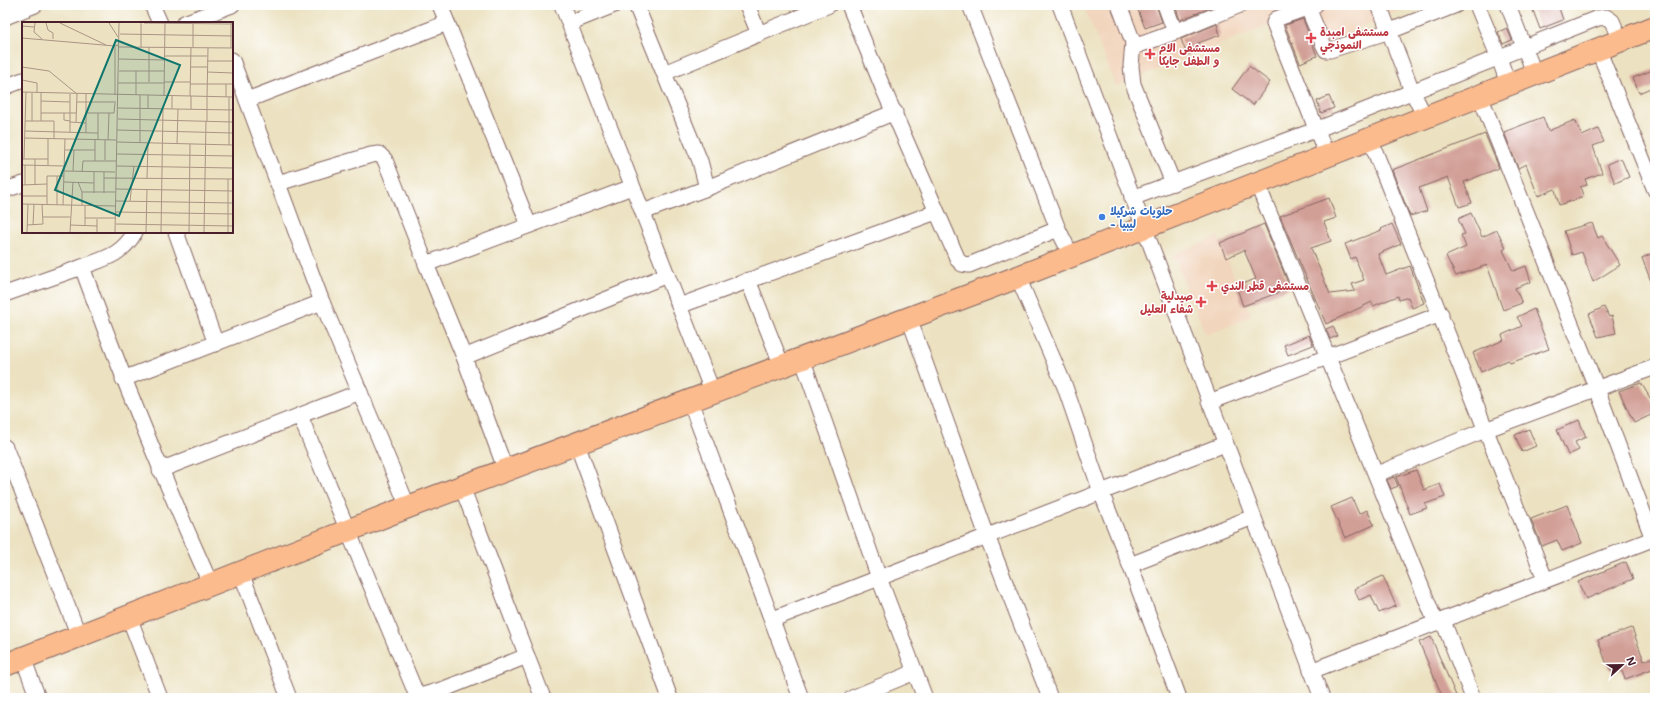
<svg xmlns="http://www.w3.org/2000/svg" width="1660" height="703" font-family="'Shantell Sans','Playpen Sans Arabic',sans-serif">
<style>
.built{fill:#f2d5bd}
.building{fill:#d29f96}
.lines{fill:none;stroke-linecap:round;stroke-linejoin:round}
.minor-casing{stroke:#836360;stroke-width:17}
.highway-casing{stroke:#836360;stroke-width:24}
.minor{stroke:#fff;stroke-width:15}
.highway{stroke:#fbbb8d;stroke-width:22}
.health-dot{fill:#e0444e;stroke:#fff;stroke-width:1.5}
.shop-dot{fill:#3f7fe0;stroke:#fff;stroke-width:1.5}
.labels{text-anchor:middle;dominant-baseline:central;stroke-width:3;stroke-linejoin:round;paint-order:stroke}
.health-label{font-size:11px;font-weight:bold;fill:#be3a42;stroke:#fff;text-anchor:start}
.shop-label{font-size:11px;font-weight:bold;fill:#366cbe;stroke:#fff;text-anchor:start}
.inset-road{fill:none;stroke:#ab9485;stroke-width:1}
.view{fill:#0f766e;fill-opacity:0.15;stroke:#0f766e;stroke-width:2}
.inset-edge{fill:none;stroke:#4a1f2b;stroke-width:2}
</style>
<rect width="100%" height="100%" fill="#fff"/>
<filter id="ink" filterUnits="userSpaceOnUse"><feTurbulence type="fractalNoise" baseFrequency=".025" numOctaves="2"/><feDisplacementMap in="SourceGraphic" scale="8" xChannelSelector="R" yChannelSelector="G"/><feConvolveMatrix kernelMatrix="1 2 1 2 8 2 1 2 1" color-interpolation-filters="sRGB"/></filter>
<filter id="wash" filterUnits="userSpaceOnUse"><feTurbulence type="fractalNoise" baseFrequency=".012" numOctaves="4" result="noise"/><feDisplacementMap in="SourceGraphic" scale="16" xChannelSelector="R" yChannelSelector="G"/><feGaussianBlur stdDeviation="0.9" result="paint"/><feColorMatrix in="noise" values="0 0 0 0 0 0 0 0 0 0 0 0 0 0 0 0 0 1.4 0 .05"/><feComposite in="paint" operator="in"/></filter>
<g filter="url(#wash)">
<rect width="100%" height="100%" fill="#ece2c1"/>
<g class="built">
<path d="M1083,5h329l-117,51 -19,-34 -160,64z"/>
<path d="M1218,237l33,79 -45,19 -33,-80z"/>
</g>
<g id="blocks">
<g class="building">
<path d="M1136,5h20l6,17 -17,6z"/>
<path d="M1175,5h35v3l-30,12z"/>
<path d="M1531,5h27l5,15 -23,9z"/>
<path d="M1303,19l14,37 -17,7 -15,-38z"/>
<path d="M1217,24l3,11 -22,8 2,7 -13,5 -6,-16z"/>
<path d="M1507,28l5,12 -9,4 -5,-12z"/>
<path d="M1249,66l21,16 -17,23 -21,-16z"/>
<path d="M1655,69v17l-16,7 -6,-15z"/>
<path d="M1329,96l5,12 -13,5 -4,-12z"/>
<path d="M1543,117l5,14 27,-11 7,16 16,-7 6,13 -11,4 9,27 -17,6 2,6 -7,2 4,10 -25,8 -4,-16 -17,7 -12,-32 -8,4 -14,-36z"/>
<path d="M1485,134l14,34 -35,14 8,21 -13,4 -11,-30 -29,11 8,23 -17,5 -18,-46z"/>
<path d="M1621,158l8,19 -14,6 -8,-19z"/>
<path d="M1329,198l7,20 -12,4 7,19 -20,7 19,46 25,-3 -3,-7 12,-4 -9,-23 -4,2 -6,-15 37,-14 -1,-1 11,-5 9,20 -23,10 8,21 24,-9 14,37 -12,5 -4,-11 -9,3 -1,-4 -25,10 -1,-4 -46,22 -46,-108z"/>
<path d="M1471,213l11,24 15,-7 9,18 -3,2 10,21 13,-5 5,16 -16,6 7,15 -19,7 -16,-45 -31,11 -10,-20 20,-9 -5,-12 4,-1 -7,-15z"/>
<path d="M1592,223l6,15 4,-2 18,29 -27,17 -11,-30 -10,3 -8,-24z"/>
<path d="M1264,224l26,64 -47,18 -7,-20 20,-7 -12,-29 -18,8 -6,-15z"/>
<path d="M1655,252v37h-1l-12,-31z"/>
<path d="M1604,307l5,10 3,-1 4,17 -18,4 -9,-23z"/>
<path d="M1534,309l15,40 -39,14 -2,-3 -27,12 -8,-19 31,-13 -2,-5 20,-9 -5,-9z"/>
<path d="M1333,326l4,10 -7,3 -4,-10z"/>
<path d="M1309,335l4,10 -25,10 -4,-10z"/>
<path d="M1641,383l14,23v7l-21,10 -15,-32z"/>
<path d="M1579,420l7,17 -11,5 4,8 -11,5 -11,-25z"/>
<path d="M1529,429l7,17 -14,6 -7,-17z"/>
<path d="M1416,470l8,20 16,-6 5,13 -20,7 2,4 -17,6 -14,-37z"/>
<path d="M1394,477l4,9 -7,3 -4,-9z"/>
<path d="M1352,498l7,16 8,-4 7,15 -29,13 -14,-31z"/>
<path d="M1567,505l15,38 -20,8 -5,-11 -15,6 -11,-27z"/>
<path d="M1626,562l7,17 -47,20 -8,-17z"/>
<path d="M1383,576l13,30 -17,7 -8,-18 -12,5 -5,-11z"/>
<path d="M1632,628l12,33 11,-5v12l-30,11 -4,-10 -8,4 -7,-11 -8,-22z"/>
<path d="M1431,637l26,61h-14l-24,-56z"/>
</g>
</g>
</g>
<g filter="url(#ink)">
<use href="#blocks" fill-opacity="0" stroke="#836360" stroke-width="1"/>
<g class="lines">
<g class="minor-casing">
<g id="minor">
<path d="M152,5l8,18"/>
<path d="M440,5l89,220"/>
<path d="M562,5l151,388"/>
<path d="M636,5l64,156 7,27 -64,24"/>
<path d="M747,5l12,29"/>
<path d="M849,5l34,83 75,172 4,4 7,1 89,-36"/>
<path d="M970,5l88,224 13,26"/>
<path d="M1060,5l262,693"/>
<path d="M1119,5l14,37 6,3 36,-13 65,-27"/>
<path d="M1165,5l10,27"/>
<path d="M1315,5l-39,14 -2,4 53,133"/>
<path d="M1379,5l33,86 13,26"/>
<path d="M1477,5l22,53 10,28"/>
<path d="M1508,5l27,70"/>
<path d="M1308,8l16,38 2,4h4l60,-19 66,-26"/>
<path d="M5,17l30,-12"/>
<path d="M184,23l48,-18"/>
<path d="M569,23l45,-18"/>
<path d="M1133,42l-2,24 2,18 40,99"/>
<path d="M1598,49l57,141"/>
<path d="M232,60l90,242 86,205"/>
<path d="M664,73l165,-68"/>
<path d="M5,87l18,-7"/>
<path d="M1480,96l117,293 56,150"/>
<path d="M247,100l200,-77"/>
<path d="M1370,139l175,440"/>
<path d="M278,183l93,-28 8,-1 6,6 41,104 206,-77"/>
<path d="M1257,183l179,440"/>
<path d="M707,188l188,-76"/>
<path d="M5,190l18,-6"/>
<path d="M1132,198l186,-69 280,-111 8,-1 6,4 8,19"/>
<path d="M135,232c-13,23 -29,26 -53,35 39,108 82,213 129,318"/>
<path d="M176,232l40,112"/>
<path d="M426,264l38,93 42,114"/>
<path d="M1018,277l47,110 36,105 29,73 49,133"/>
<path d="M748,280l34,86"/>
<path d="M5,294l77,-27"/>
<path d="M679,306l257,-94"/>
<path d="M909,318l78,218 63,162"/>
<path d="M464,357l203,-82"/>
<path d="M802,358l77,220 46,120"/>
<path d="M123,379l199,-77"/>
<path d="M690,401l111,297"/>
<path d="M1209,402l232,-88"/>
<path d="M300,416l118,282"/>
<path d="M577,444l93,254"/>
<path d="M5,447l74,189"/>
<path d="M160,470l200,-78"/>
<path d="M1377,474l108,-44 170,-63"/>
<path d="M462,487l81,211"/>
<path d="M1130,565l123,-48"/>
<path d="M241,573l48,125"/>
<path d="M129,617l31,81"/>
<path d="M773,619l452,-175"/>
<path d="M1443,621l30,77"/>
<path d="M23,658l15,40"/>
<path d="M1311,671l344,-133"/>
<path d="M414,698l30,-9 83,-33"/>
<path d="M852,698l63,-26"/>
</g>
</g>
<g class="highway-casing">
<path id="highway" d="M5,665l403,-158 610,-230 637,-250"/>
</g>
<use href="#minor" class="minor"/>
<use href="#highway" class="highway"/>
</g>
</g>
<g class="health-dot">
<path d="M1309 32h4v4h4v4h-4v4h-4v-4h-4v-4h4z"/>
<path d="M1148 48h4v4h4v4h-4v4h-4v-4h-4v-4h4z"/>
<path d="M1210 280h4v4h4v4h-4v4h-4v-4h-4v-4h4z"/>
<path d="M1199 296h4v4h4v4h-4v4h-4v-4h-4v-4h4z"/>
</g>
<circle class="shop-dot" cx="1102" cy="217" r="4"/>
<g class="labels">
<g class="health-label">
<text x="1320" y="32">مستشفى امبدة<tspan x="1320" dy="13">النموذجي</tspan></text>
<text x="1159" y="48">مستشفى الام<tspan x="1159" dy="13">و الطفل جايكا</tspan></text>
<text x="1221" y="286">مستشفى قطر الندي</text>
<text x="1193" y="296" text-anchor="end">صيدلية<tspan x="1193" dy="13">شفاء العليل</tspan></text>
</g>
<g class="shop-label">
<text x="1110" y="211">حلويات شركيلا<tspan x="1110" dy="13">- ليبيا</tspan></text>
</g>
</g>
<g transform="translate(22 22)">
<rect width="211" height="211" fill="#ece2c1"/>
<path class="inset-road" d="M13,1l-1,9 8,7M24,1l2,7 5,3v6M38,1l46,22M87,1l9,14M122,1l89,1M0,4l12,1M98,12l113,2M0,16l93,8M97,25l114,1M119,25v-24M171,25v-24M209,26v-25M143,34h42M97,37l46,1M185,39h26M0,45l27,4 28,23 -1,28M169,45h16M97,49h45M185,50l26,1M0,58l15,3v10M127,60v-35M142,60h26M96,61h46M168,62h43M0,70l211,5M64,72v39M93,73v-49l3,-1M114,73v-24M142,74l1,-73M168,74l1,-49M185,75l1,-49M204,75v-13M19,79l29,1M55,80h39M96,86l115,2M126,86v-13M150,87v-13M169,87v-13M19,91h35M42,91v7l6,1M64,91h28l1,-10M96,97l115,3M3,99h29v18M10,99v-28M19,99v-28M185,99v-24M48,100l16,1M95,108l116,3M3,109l70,2h3v7M48,110v-38M76,111v-20M3,116l91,2M83,118v20M86,118l1,-27M95,120l116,3M118,121v-48M155,122l1,-35M207,123v-48M43,128h30M95,132l116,2M0,137h26M2,137l2,-67M73,139h21M0,143l42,1M26,143v-26M94,144l117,2M42,149l51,1M51,149l1,-21M60,150l1,-11h12v-21M35,154v29M82,156l129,1M125,156l1,-35M42,160l30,1M56,160l4,10h33M0,163l25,-1M3,163v-20M13,163v-26M94,167l117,2M72,171v-21M82,171v-21M0,174h25M94,179l117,2M108,179l4,-35M0,182l93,2M25,182v-28h17M41,183l2,-66M60,183v-13M94,190l117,2M21,195h27M63,196h31M75,197v13M94,202l117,2M5,203l16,-1 -1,-20M11,203l1,-21M48,203l27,1M63,204v-20M5,210l1,-28M48,210l3,-50M93,210l4,-209M124,210l1,-43M139,210l2,-123M167,210l1,-88M182,210l2,-111M206,210v-53"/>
<path class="view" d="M94,18l64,25 -61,151 -64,-26z"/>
<rect width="211" height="211" class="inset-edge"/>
</g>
<rect width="1660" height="703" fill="none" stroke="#fff" stroke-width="20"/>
<g transform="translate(1622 665) rotate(68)" stroke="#ffffff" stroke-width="3" paint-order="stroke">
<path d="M0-3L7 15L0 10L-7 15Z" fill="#4a1f2b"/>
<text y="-6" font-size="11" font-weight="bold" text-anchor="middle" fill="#4a1f2b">N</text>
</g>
</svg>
